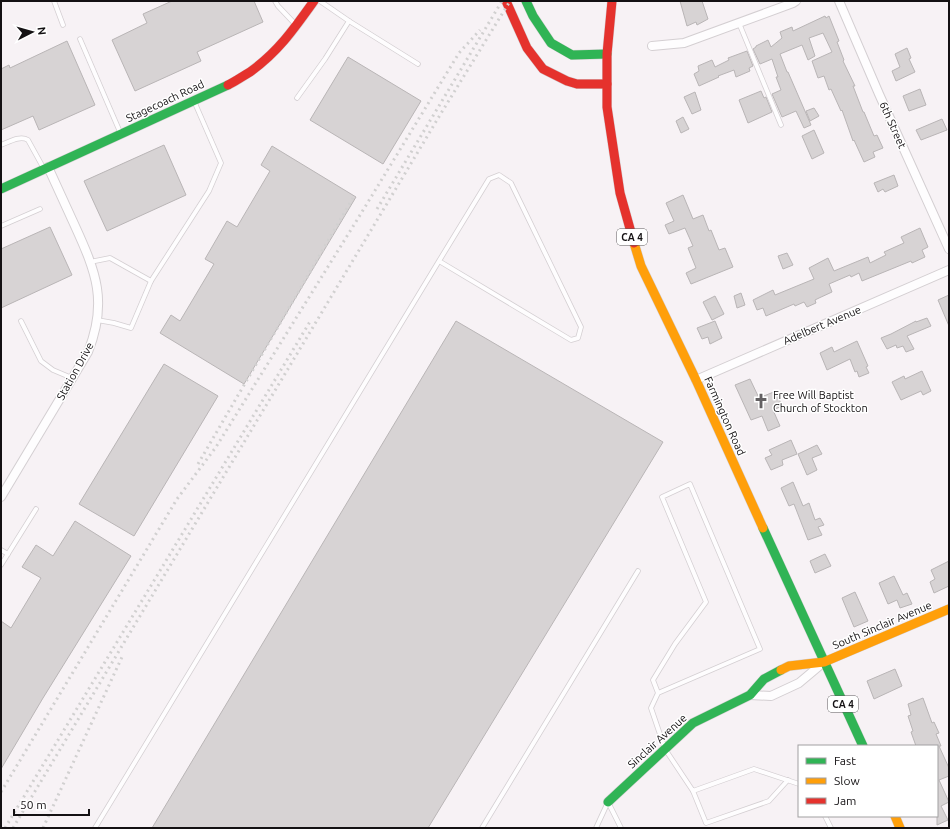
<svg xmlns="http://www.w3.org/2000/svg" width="950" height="829" font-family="Ubuntu,sans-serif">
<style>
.building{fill:#d7d3d4;stroke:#b9b5b6}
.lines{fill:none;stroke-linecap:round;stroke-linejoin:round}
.lane-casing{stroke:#d4cfd2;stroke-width:5.5}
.street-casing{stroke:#d4cfd2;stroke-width:10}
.fast-casing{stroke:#d4cfd2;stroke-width:10}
.slow-casing{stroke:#d4cfd2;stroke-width:10}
.jam-casing{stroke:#d4cfd2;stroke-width:10}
.lane{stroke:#fefdfe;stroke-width:4}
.street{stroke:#fefdfe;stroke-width:8}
.fast{stroke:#30b455;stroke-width:9}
.slow{stroke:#ff9f0a;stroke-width:9}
.jam{stroke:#e5322d;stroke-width:9}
.rail{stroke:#d1d0d0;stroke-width:3;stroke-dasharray:2 4;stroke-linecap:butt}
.labels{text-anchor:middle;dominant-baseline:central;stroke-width:3;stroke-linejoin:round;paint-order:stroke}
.shield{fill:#fff;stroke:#5a585a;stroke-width:1}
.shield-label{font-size:10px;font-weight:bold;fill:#141113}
.street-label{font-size:11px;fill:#141113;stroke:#fff}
.poi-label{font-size:11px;fill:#141113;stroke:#fff;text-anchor:start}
</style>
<rect width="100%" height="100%" fill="#f7f2f5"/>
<g class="building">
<path d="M172,1h82l9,21 -66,30 4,9 -66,30 -23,-51 35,-17 -4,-9z"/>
<path d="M680,1h22l6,18 -11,6 -1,-3 -9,4z"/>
<path d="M825,16l1,2 3,-2 10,25 -2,1 7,18 -1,1 12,25h-2l10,26h1l10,24 3,-1 6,13 -10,4 2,5 -11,5 -10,-22 -1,1 -11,-31 -1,1 -10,-22 -2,1 -5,-14 -6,2 -6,-17 20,-9 -9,-19 -14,5 6,18 -7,4 -6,-15 -22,9 7,18h1l23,53 -7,3 -8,-17 -14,6 -10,-23 9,-4 -5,-13h2l-6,-18 -12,5 -7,-15 3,-2v-1l12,-6 3,7 11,-9 -2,-6 12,-5 1,4z"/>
<path d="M67,41l28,64 -56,25 -6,-14 -32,14v-61l8,-4 1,3z"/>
<path d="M907,48l4,10 -2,1 6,13 -19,9 -4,-10 8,-4 -5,-13z"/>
<path d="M747,51l6,15 -4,2 1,3 -14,6 -2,-7 -16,6 1,1 -20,9 -5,-12 5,-3 -1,-5 14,-6 3,7 14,-7 -1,-2z"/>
<path d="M348,57l73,44 -38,63 -73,-44z"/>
<path d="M920,89l6,16 -17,6 -6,-15z"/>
<path d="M761,91l3,7 2,-1 6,15 -24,11 -9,-23z"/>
<path d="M695,92l6,18 -9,4 -8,-17z"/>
<path d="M814,108l5,8 -9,5 -4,-10z"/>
<path d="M683,117l6,12 -8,4 -5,-12z"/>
<path d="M942,119l5,11 -26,10 -5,-10z"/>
<path d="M814,130l10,23 -12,6 -10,-23z"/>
<path d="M164,145l22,50 -79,36 -23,-50z"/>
<path d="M272,146l84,51 -112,187 -84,-51 11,-18 9,6 34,-57 -9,-5 22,-38 10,6 33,-56 -9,-6z"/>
<path d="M894,175l4,11 -13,6 -2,-3 -5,3 -4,-9z"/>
<path d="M683,195l10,24 10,-4 6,16 2,-1 8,20 6,-2 8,19 -42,17 -5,-11 10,-5 -8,-20 5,-2 -8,-18 -16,6 -4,-9 9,-4 -8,-18z"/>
<path d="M50,227l22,48 -71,33v-59z"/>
<path d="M920,228l8,19 -6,3 3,7 -13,6 -1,-2 -49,20 -3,-8 -8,4 -1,-2 -21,9 3,8 -13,6 -4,2 1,3 -9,4 -3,-5 -9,4 -1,-2 -28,12 -3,-8 -6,2 -4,-10 20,-10 2,5 39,-16 -5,-11 19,-10 6,13 34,-14 2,6 16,-8 -2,-3 20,-9 -3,-6z"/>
<path d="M787,253l6,12 -10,4 -5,-13z"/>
<path d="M741,293l4,12 -8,3 -3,-12z"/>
<path d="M949,295v31l-11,-26z"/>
<path d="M715,296l9,18 -12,6 -9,-18z"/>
<path d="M927,318l4,8 -24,10 7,13 -8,3 -3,-6 -6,2 -1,-3 -9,4 -6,-11 10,-4 25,-13v1z"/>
<path d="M456,321l207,121 -235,386h-276z"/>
<path d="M715,321l7,17 -12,6 -2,-7 -6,2 -5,-11z"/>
<path d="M857,341l11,25 -2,1 3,6 -10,4 -2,-6 -2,1 -5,-13 -23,11 -7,-17 12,-6 2,5z"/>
<path d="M164,364l54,32 -84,140 -55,-32z"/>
<path d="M922,371l9,20 -8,4 -2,-4 -20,9 -9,-18 12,-6 1,3z"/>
<path d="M750,379l9,19 17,-7 6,15 -9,4 7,16 -12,5 -6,-15 -11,4 -16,-35z"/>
<path d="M791,440l6,14 -15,6 1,5 -12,5 -6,-12 7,-3 -3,-5z"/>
<path d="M817,445l5,9 -10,4 5,12 -10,5 -9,-21z"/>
<path d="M793,482l10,24 6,-3 6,17 5,-2 4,7 -6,2 4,8 -14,5 -14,-36 -5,2 -8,-18z"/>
<path d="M75,521l56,35 -88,142 -42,71v-148l10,7 30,-50 -19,-11 14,-22 17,11z"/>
<path d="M825,554l6,12 -16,7 -5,-12z"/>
<path d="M949,561v25l-15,7 -4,-11 5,-3 -4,-9z"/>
<path d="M894,576l9,19 4,-2 5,11 -12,4 -3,-8 -9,4 -9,-21z"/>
<path d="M855,592l13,29 -14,6 -12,-29z"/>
<path d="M895,669l7,17 -28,13 -7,-18z"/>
<path d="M923,698l9,25 2,-1 5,11 -3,1 5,12h-2l10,22v8l-10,4 10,22 -8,4 7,14 -11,5v-79h-21l-5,-14 2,-1 -5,-15 3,-1 -3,-11z"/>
</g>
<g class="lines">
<g class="lane-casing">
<g id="lane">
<path d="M54,1l9,24"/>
<path d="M275,1l3,5 18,19"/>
<path d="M349,21l69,43"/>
<path d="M739,23l42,102"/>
<path d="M80,39l40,93"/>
<path d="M297,98l28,-39 24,-38 -29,-20"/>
<path d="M1,145c8,-3 19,-10 27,-5l16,29"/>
<path d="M1,226l39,-17"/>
<path d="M90,262l20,-4 41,23 58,-90 12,-28 -27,-62"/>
<path d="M97,320l17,3 17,5 20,-47"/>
<path d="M21,321l20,40 12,9 19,8"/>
<path d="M1,550l7,4"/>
<path d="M1,565l35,-56"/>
<path d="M658,693l-5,-13 22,-36 31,-42 -44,-105 28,-13 70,165 -102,44 -7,15 14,41 28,42 61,-22 45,15"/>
<path d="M693,791l13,32 63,-22 19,-21"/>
<path d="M608,802l13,26"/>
<path d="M825,816l6,12"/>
<path d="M95,828l344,-567 50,-82 10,-4 12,8 70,144 -3,11 -7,2 -132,-79"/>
<path d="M482,828l156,-257"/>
<path d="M596,828l12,-26"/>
</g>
</g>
<g class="street-casing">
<g id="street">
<path d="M839,1l40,93 70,155"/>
<path d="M652,46l32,-3 109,-40 3,-2"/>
<path d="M696,380l253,-110"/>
<path d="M1,497l87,-145c20,-50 8,-80 -13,-126 -9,-20 -18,-39 -27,-59"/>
<path d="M750,695l21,1 28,-13 25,-21"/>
</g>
</g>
<g class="fast-casing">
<g id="fast">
<path d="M526,1l7,15 18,27 21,12 35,-1"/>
<path d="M1,189l227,-104"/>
<path d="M763,528l100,218"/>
<path d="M608,802l85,-79 57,-28 14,-16 17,-9"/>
</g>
</g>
<g class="slow-casing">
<g id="slow">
<path d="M634,243l7,23 55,114 67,148"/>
<path d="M781,670l8,-4 35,-4 125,-53"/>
<path d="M895,816l5,12"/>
</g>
</g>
<g class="jam-casing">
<g id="jam">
<path d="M506,1l21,47 16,21 24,12 10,3h30"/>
<path d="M612,1l-5,53v53l13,86 14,50"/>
<path d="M228,85c8,-4 15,-9 22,-13 28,-20 44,-43 64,-71"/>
</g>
</g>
<use href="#lane" class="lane"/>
<use href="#street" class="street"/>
<use href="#fast" class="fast"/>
<use href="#slow" class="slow"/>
<use href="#jam" class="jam"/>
<g class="rail">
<path d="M377,209l125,-208"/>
<path d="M198,464l155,-266"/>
<path d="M1,792l176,-293 39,-52 141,-227 102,-167 21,-23"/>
<path d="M5,828l306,-508"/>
<path d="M13,828l427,-713 70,-114"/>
<path d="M43,828l79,-171"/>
</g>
</g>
<defs>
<g id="church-bare" transform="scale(1.2)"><path d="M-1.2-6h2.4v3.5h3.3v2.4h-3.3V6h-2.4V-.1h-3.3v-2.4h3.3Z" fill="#636062" stroke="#fff" stroke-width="2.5" paint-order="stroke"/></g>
</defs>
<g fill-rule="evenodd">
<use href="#church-bare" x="761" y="401"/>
</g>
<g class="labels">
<g class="shield">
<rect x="617" y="229" width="30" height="16" rx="3"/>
<rect x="828" y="696" width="30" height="16" rx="3"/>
</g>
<g class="shield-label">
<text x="632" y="237">CA 4</text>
<text x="843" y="704">CA 4</text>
</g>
<g class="street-label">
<text transform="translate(165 101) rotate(-25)">Stagecoach Road</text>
<text transform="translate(893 125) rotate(66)">6th Street</text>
<text transform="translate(822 325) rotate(-23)">Adelbert Avenue</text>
<text transform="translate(75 371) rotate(-61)">Station Drive</text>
<text transform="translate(725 416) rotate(66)">Farmington Road</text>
<text transform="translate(882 625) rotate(-23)">South Sinclair Avenue</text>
<text transform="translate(657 741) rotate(-42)">Sinclair Avenue</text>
</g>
<g class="poi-label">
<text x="773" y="395">Free Will Baptist<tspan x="773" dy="13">Church of Stockton</tspan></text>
</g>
</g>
<rect width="950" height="829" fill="none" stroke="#141113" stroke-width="4"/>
<rect x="798" y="745" width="140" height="72" fill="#ffffff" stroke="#a1a0a1"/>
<rect x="806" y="758" width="20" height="6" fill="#30b455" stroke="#a1a0a1"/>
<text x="834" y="765" font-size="12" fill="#141113">Fast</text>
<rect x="806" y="778" width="20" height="6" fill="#ff9f0a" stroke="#a1a0a1"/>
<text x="834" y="785" font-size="12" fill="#141113">Slow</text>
<rect x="806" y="798" width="20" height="6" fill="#e5322d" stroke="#a1a0a1"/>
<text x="834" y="805" font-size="12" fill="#141113">Jam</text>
<g transform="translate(32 32) rotate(84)" stroke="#ffffff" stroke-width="3" paint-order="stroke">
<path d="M0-3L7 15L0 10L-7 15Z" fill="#141113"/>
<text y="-6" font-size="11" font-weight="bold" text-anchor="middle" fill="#141113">N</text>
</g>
<path d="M14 809v6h75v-6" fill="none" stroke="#141113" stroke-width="2"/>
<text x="20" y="809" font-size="12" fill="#141113" stroke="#ffffff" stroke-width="3" paint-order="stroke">50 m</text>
</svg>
